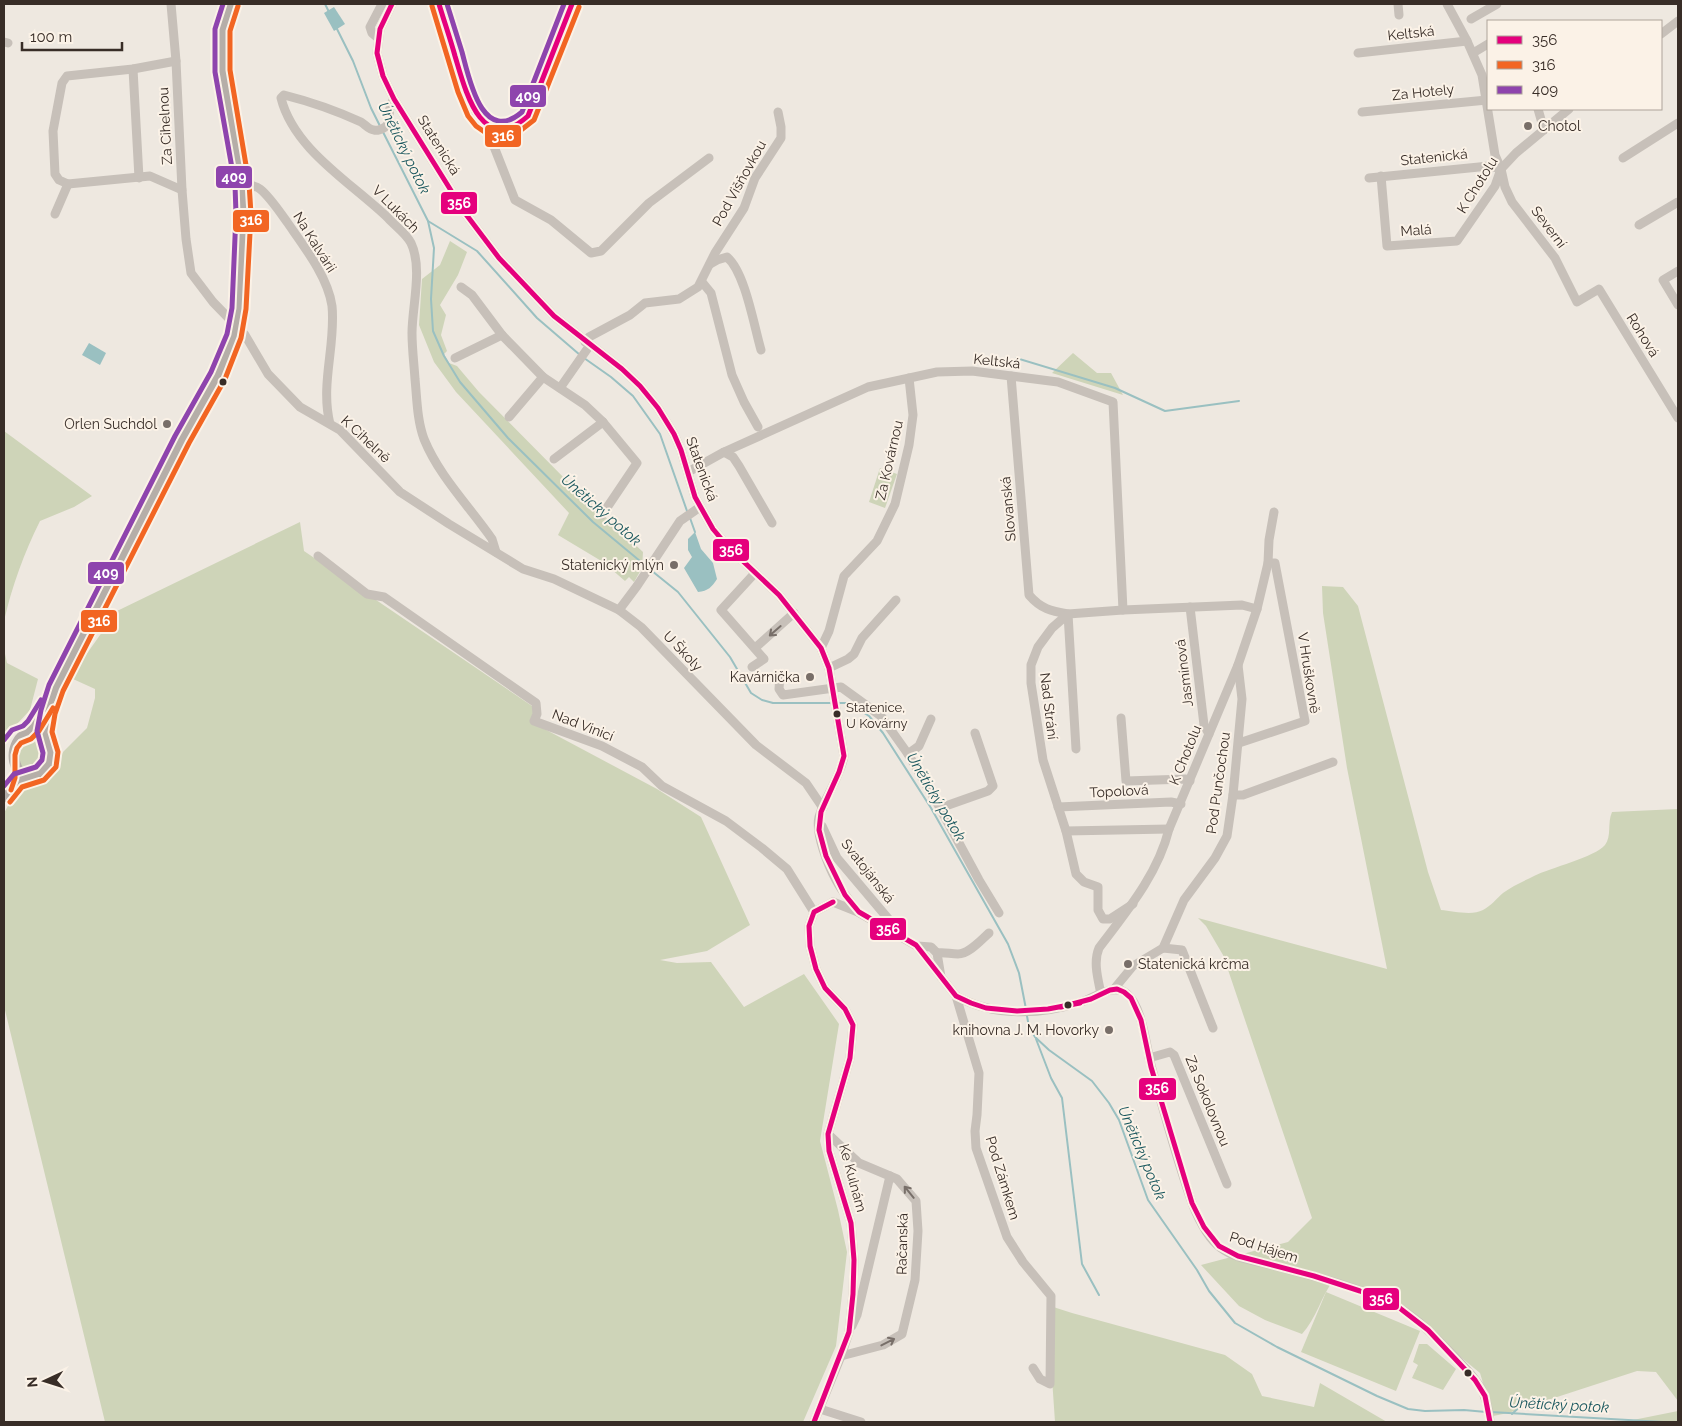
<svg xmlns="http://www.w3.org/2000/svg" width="1682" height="1426" font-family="Raleway,sans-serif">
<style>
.green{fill:#ced4b8}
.water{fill:#9ac0c1}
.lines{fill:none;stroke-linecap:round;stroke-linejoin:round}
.stream{stroke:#9ac0c1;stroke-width:2}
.minor{stroke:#c7c0b9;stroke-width:9}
.major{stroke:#b5aea8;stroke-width:11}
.bus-1-casing{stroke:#fbf2e7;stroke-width:9}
.bus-2-casing{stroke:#fbf2e7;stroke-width:9}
.bus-3-casing{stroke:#fbf2e7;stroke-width:9}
.bus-1{stroke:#e5007d;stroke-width:5}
.bus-2{stroke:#f26522;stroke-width:5}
.bus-3{stroke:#8e44ad;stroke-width:5}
.oneway{stroke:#786f69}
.poi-dot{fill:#786e68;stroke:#fbf2e7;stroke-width:2}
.bus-dot{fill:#382d27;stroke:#fbf2e7;stroke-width:2}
.labels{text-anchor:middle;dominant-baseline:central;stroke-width:4;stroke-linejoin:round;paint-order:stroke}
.bus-label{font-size:13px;fill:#382d27;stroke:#fbf2e7;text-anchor:start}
.street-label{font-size:14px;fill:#382d27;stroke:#fbf2e7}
.poi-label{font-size:14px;fill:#382d27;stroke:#fbf2e7;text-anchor:end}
.water-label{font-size:15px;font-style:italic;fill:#18565d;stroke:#fbf2e7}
.line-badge{stroke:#fbf2e7;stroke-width:2}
.badge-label{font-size:14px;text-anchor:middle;font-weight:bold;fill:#fff}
</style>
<rect width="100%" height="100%" fill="#eee8e0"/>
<g class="green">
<path d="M450,241l17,11 -9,23 -18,30 6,10 -5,20 6,16 -3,3 5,9 8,3 22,26 95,96 69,64 -1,16 -8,14 -5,-5 -4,4 -22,-19 -45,-27 11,-22 -113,-121 -22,-30 -15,-37 3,-46 18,-14z"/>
<path d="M1073,353l24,20h14l12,22 -71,-22z"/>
<path d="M4,431l88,65 -18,11 -34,14c-16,32 -28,65 -36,100z"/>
<path d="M880,468l17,6 -12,34 -16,-6z"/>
<path d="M300,522l4,29 228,155 5,19 120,64 44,28 49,108 -43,26 -47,9 17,3 34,-1 33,45 60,-33 35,50 -19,117 18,69 9,42 -11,94 -33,76h-698l-101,-416v-193l13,-23 36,-19 10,-19 24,-24 8,-30v-9l-22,-10 3,-10 41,-58z"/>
<path d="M1322,586l21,1 15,19 70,266 13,38c12,1 31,6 42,0 8,-4 14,-12 20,-17 9,-7 21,-12 31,-17 16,-8 61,-19 71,-31 7,-9 2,-22 7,-33l66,-3v592l-22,-29 -19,-1 -129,42 -15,3 -13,-43 -74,-61 -72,-33c-13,18 -18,40 -32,55l-37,-14 -26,-14 -38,-41 87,-23 24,-24 -89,-263 -17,-29 -8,-8 189,51 -40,-201 -24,-155z"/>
<path d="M4,649l3,14 31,16 -8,31 -26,28z"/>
<path d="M28,739c28,4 18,39 -7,31l-8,-21z"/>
<path d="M1326,1292l94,39 -24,60 -95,-39z"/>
<path d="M1047,1305l25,8 153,42 27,19 10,22 52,11 6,-24 67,39h-332z"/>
<path d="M1419,1344h8l29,25 -13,21 -31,-12 6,-13 -5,-3z"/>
<path d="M1678,1411v11h-55z"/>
</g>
<g class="water">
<path d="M334,7l11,17 -11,7 -10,-18z"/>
<path d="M89,343l17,10 -6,12 -18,-10z"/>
<path d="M695,532l6,17 12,14 4,16c-5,8 -9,12 -19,13l-14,-24 8,-11 -4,-7v-11z"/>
</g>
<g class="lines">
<g class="stream">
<path d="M325,4l4,8"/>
<path d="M336,27l17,34 18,47 9,18"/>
<path d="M383,132l45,89 6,27 -3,51 2,32 11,25 16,26 48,56 85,84 53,44"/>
<path d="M428,221l49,30 60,67 43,37"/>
<path d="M584,358l27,19 22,19 27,38 27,77"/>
<path d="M1016,358l99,30 50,23 74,-10"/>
<path d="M690,518l5,14"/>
<path d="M652,571l26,21 52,65 21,36 11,7 11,3h59"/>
<path d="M837,703h11l21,13 14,17 48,75 77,136 11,29 7,36"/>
<path d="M1027,1016l2,11 6,10 14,13 43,31 17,22 10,17 29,80 49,70 12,21 26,32 42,24 100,49 31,13 17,2 39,-1 22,2"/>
<path d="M1036,1039l15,39 11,20 20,166 17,31"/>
<path d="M1491,1412l172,10"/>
<path d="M1512,1414l15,-14"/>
</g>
<g class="minor">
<path d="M171,4l5,57 6,129 4,49 5,34 22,29 32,33 23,39 32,33 40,23 60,62 49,32 74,45 31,10 65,31 22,17 115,118 50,38 17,25"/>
<path d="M392,4l-12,25 -3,24 6,23 11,23 71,114 34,45 55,58 68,53 18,17 18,22 16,26 7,16 14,47 18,32 16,19 50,47 42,53 8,20 15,88c-4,22 -19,40 -25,61 -4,16 9,49 17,63 6,12 15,22 22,32"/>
<path d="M1398,4l1,11"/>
<path d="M1447,4l20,37 15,34 13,80 6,14 4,18 7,15 43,56 22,44 22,-13 79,129"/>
<path d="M1471,19l26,-15"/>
<path d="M1661,34l17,-13"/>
<path d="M378,38l-6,-5 -2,-6 12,-23"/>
<path d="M4,42l4,1"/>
<path d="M1358,53l109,-12"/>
<path d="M1473,53l15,-9"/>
<path d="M176,61l-43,8 -66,7 -5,7 -9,48 2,43 4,6 9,4 82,-8 32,14"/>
<path d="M133,69l6,109"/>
<path d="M394,99c-9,11 -1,22 -9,28 -2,2 -8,4 -11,3 -5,0 -8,-5 -13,-8 -22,-10 -53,-21 -77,-27l-3,3c13,52 71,85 107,120 7,8 18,15 23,25 12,25 1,64 1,90 0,15 2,31 3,46 2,20 2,41 9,60 15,37 45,67 68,100l4,13"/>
<path d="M1538,109l6,21"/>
<path d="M1362,112l125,-12"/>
<path d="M492,129l-1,10 24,61 36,20 40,33 10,-2 48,-48 60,-45"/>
<path d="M1623,158l55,-35"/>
<path d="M1381,176l6,70 70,-5 38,-55 6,-17 15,-16 53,-44"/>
<path d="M1369,178l120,-12 12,3"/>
<path d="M242,184c6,1 13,1 18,5 9,7 20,23 27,33 16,23 41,55 45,84 4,39 -12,78 -2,118"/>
<path d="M55,214l13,-30"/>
<path d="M1639,225l39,-23"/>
<path d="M710,264l7,-4 10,-3c18,15 27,69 34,93"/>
<path d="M1678,271l-15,9 15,25"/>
<path d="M702,282l9,11 21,82 12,27 14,25"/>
<path d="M461,287l11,8 30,40 41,42 42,28 18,17 34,41 -35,52"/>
<path d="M585,342l4,-5 41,-22 15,-12 34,-4 19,-12 17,-34 29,-45 11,-30 26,-40v-11l-3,-15"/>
<path d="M455,358l47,-23"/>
<path d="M1011,376l18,219c12,14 22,16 39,19l8,135"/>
<path d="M560,388l30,-43"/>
<path d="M509,417l34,-40"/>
<path d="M724,452l9,5 6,9 33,57"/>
<path d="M554,459l49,-37"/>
<path d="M688,472l36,-20 144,-65 69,-15 35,-1 86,11 55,20 10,208"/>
<path d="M318,556l49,38 17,3 152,106 1,11 -3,7 68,25 40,21 20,19 64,35 36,27 25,21 27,43"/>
<path d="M1190,607l14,118 5,9"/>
<path d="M619,610l18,-24 43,-65 20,-14"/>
<path d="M755,648l39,-35"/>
<path d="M821,648l8,-17 15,-55 33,-35 18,-37 14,-59 4,-30 -4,-37"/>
<path d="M752,667l12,-8 -43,-49 34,-37"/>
<path d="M829,668l19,-9 6,-5 8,-16 34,-38"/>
<path d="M780,676l-1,13 4,6 58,-8 40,29 27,38 32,54 39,72 20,33"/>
<path d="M1121,718l5,63 60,-2 4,2"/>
<path d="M1239,743l66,-22 -30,-158h-7"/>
<path d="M908,754l11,-8 12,-27"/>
<path d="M1233,795h10l90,-33"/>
<path d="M1058,807l113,-5 10,2"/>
<path d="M940,808l48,-17 5,-5 -18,-53"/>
<path d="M822,826l15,32 54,64 8,6 2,5"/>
<path d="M1066,831l103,-2"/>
<path d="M833,902l25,10 59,34 39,50c38,21 85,19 125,6 14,-4 32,-20 46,-8 16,13 19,54 25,75 12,44 25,90 40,134 6,15 15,35 29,45 14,11 36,13 54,18 37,10 77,19 113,36 25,11 45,33 64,52 23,24 35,34 38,68"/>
<path d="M1133,904l-23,15h-7l-5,-9v-23l-14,-5 -8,-8 -10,-43 -23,-71 -12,-77v-18l7,-18 14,-19 16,-14 55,-4 119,-5 15,4"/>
<path d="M917,946l14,1 6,6 4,24"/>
<path d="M1163,948l19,2 31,78"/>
<path d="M937,953c8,-1 13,1 21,1 11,0 23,-14 31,-21"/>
<path d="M1114,989l19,-23 30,-18 21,-48 31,-42 12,-22 6,-41 9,-96 -4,-34"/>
<path d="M1101,994c-3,-15 -8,-32 -2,-46 28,-37 59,-74 70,-119l69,-164 19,-56 11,-46 1,-23 5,-28"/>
<path d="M956,996l23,77 -2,42 -2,16 1,17 31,89 16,25 28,34 -1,88 -10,-5 -7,-11"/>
<path d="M1149,1058l21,-6 4,3 53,129"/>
<path d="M828,1134l31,29 38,16 19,22 2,30 -3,49 -13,54 -19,11 -42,11"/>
<path d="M852,1326l5,-11 33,-139"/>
<path d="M820,1409l41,13"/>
<path d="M814,1422l27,-66 8,-24 4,-38 1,-34 -3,-37 -22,-72 -1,-17 22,-76 3,-33 -8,-16 -20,-21 -9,-19 -6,-23 -1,-20 5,-14 19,-10"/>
</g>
<g class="major">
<path d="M439,4c5,17 11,34 16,52 8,25 15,72 46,73 12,1 19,-6 27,-13l44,-112"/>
<path d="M27,733l7,-7 22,-38 126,-249 36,-64 16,-39 5,-27 5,-95 -2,-30 -20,-113v-41l9,-26"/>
<path d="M26,777c-26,-13 -5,-66 22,-33"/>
<path d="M4,797l14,-17 22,-6 9,-11 2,-10 -7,-21 5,-24"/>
</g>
<g class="bus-1-casing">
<g id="bus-1">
<path d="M392,4l-12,25 -3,24 6,23 11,23 71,114 34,45 55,58 68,53 18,17 18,22 16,26 7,16 14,47 18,32 16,19 50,47 42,53 8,20 15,88 -5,16 -18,40 -2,18 7,26 19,39 14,17 57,33 40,51 15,7 15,5 31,3 31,-2 32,-6"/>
<path d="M439,4c5,17 11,34 16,52 10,33 26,102 73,60l44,-112"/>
<path d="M1061,1007l30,-8 19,-9 7,-1 7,3 7,6 10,22 10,47 41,136 12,24 15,19 19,10 76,20 46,15 37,15 31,24 47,50 10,16 5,26"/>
<path d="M814,1422l35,-90 4,-38 1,-34 -3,-37 -22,-72 -1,-17 22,-76 3,-33 -8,-16 -20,-21 -9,-19 -6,-23 -1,-20 5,-14 19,-10"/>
</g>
</g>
<g class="bus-2-casing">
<g id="bus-2">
<path d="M432,6l26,86 10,24 8,10 10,7 15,3 15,-2 18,-14 45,-113"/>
<path d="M11,790l4,-12v-23l2,-7 4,-5 10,-4 8,-8 14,-23"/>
<path d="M10,802l12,-15 22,-7 12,-13 2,-15 -6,-20 3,-18 8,-23 126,-248 36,-64 16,-41 5,-29 5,-95 -2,-31 -19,-113v-39l8,-25"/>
</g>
</g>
<g class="bus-3-casing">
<g id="bus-3">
<path d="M447,4c5,16 10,32 15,48 7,26 20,94 60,60l42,-108"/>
<path d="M4,740l8,-10 11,-4 5,-5 13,-21"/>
<path d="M4,786l10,-12 22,-7 6,-7 1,-7 -6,-22 4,-21 8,-25 126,-249 36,-64 16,-38 5,-26 4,-94 -1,-29 -20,-113v-43l8,-25"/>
</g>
</g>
<use href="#bus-1" class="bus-1"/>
<use href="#bus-2" class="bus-2"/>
<use href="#bus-3" class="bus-3"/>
</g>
<defs><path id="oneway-shaft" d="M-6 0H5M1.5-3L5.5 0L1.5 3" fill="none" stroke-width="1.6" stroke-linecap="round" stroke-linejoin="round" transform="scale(1.25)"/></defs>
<g class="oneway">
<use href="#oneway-shaft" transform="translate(775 631) rotate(139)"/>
<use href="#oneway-shaft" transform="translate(909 1192) rotate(-129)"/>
<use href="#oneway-shaft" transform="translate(888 1342) rotate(-27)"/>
</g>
<g class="poi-dot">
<circle cx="1528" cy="126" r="5"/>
<circle cx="167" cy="424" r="5"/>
<circle cx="674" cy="565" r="5"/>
<circle cx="810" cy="677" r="5"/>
<circle cx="1128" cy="964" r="5"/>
<circle cx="1109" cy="1030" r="5"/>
</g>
<g class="bus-dot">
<circle cx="223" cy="382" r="4.5"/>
<circle cx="837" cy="714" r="4.5"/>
<circle cx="1068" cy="1005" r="4.5"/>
<circle cx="1468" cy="1373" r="4.5"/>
</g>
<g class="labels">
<g class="bus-label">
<text x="846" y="707">Statenice,<tspan x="846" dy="16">U Kovárny</tspan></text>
</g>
<g class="street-label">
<text transform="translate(1411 33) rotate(-6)">Keltská</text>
<text transform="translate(1423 92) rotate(-6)">Za Hotely</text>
<text transform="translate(165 126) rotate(-93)">Za Cihelnou</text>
<text transform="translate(439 145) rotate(58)">Statenická</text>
<text transform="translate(1434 157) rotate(-6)">Statenická</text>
<text transform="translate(739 183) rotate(-61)">Pod Višňovkou</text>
<text transform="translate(1477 185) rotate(-58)">K Chotolu</text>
<text transform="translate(396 209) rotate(45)">V Lukách</text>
<text transform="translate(1549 227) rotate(53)">Severní</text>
<text transform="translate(1416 230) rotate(-4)">Malá</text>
<text transform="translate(315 242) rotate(58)">Na Kalvárii</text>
<text transform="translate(1643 335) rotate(58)">Rohová</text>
<text transform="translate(997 361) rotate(6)">Keltská</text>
<text transform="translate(366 439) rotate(43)">K Cihelně</text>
<text transform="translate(889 460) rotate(-77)">Za Kovárnou</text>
<text transform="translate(702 469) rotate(70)">Statenická</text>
<text transform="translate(1008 509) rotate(-95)">Slovanská</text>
<text transform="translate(683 651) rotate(46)">U Školy</text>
<text transform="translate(1184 673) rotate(-97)">Jasmínová</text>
<text transform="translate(1309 673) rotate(81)">V Hruškovně</text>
<text transform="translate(1049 706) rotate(83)">Nad Strání</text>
<text transform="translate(583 725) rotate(21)">Nad Vinicí</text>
<text transform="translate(1185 755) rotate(-68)">K Chotolu</text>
<text transform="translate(1218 783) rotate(-82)">Pod Punčochou</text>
<text transform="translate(1119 791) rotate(-3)">Topolová</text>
<text transform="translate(868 871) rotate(52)">Svatojánská</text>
<text transform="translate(1208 1101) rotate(68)">Za Sokolovnou</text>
<text transform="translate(853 1178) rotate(75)">Ke Kulnám</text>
<text transform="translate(1003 1178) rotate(73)">Pod Zámkem</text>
<text transform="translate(902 1244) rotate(-89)">Račanská</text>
<text transform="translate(1264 1247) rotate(18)">Pod Hájem</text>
</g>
<g class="poi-label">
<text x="1538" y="126" text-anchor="start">Chotol</text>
<text x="157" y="424">Orlen Suchdol</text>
<text x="664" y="565">Statenický mlýn</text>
<text x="800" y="677">Kavárnička</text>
<text x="1138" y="964" text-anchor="start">Statenická krčma</text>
<text x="1099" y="1030">knihovna J. M. Hovorky</text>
</g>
<g class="water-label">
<text transform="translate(404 148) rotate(64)">Únětický potok</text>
<text transform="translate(601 510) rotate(41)">Únětický potok</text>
<text transform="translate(936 797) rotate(59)">Únětický potok</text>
<text transform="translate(1142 1153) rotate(67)">Únětický potok</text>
<text transform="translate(1559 1405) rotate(3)">Únětický potok</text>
</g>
</g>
<g class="line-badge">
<rect x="509" y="84" width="38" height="24" rx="5" fill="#8e44ad"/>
<rect x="484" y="124" width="38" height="24" rx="5" fill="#f26522"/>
<rect x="215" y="165" width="38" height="24" rx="5" fill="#8e44ad"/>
<rect x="440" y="191" width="38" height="24" rx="5" fill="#e5007d"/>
<rect x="232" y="209" width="38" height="24" rx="5" fill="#f26522"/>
<rect x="712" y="538" width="38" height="24" rx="5" fill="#e5007d"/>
<rect x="87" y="561" width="38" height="24" rx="5" fill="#8e44ad"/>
<rect x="80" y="609" width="38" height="24" rx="5" fill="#f26522"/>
<rect x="869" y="917" width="38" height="24" rx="5" fill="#e5007d"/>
<rect x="1138" y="1077" width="39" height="24" rx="5" fill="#e5007d"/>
<rect x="1362" y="1287" width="38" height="24" rx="5" fill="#e5007d"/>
</g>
<g class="badge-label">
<text x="528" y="101">409</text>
<text x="503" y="141">316</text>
<text x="234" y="182">409</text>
<text x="459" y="208">356</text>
<text x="251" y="225">316</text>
<text x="731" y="555">356</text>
<text x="106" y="578">409</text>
<text x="99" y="626">316</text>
<text x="888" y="934">356</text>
<text x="1157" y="1093">356</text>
<text x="1381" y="1304">356</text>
</g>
<rect width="1682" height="1426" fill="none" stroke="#382d27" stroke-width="10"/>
<rect x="1487" y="20" width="175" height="90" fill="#fbf2e7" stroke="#ada39a"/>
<rect x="1497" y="36" width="25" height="8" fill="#e5007d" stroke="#ada39a"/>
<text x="1532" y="45" font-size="15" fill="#382d27">356</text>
<rect x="1497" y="61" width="25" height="8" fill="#f26522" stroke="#ada39a"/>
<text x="1532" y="70" font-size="15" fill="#382d27">316</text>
<rect x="1497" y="86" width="25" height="8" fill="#8e44ad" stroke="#ada39a"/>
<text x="1532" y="95" font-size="15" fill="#382d27">409</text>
<g transform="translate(45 1381) rotate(266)" stroke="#fbf2e7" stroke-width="4" paint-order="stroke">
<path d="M0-4L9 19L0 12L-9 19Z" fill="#382d27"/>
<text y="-8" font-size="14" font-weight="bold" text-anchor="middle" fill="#382d27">N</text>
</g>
<path d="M22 42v8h100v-8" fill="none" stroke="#382d27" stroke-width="2.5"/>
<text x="30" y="42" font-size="15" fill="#382d27" stroke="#fbf2e7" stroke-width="4" paint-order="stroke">100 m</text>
</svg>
